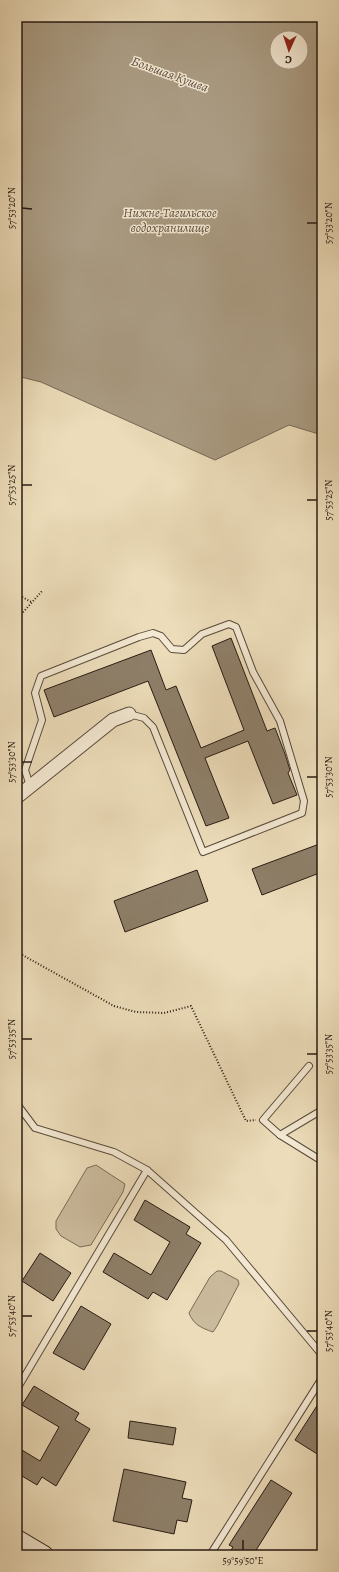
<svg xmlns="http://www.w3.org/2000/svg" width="339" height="1572" font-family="Alegreya,serif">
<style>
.green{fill:#cbbb9d;stroke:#7a6b58}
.water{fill:#a99a81;stroke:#756755;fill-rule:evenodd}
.building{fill:#8e7f69;stroke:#281b13}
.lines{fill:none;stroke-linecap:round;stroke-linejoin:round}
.service-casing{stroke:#594b3c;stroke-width:8}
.minor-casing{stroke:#594b3c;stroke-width:15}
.secondary-casing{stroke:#281b13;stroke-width:20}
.path{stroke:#281b13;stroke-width:2;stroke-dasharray:1 2;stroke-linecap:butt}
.service{stroke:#f3e8d2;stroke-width:6}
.minor{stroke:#f3e8d2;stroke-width:13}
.secondary{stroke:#f3e8d2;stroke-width:18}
.ticks{fill:none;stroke:#281b13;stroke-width:1.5}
.labels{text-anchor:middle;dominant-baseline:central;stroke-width:3;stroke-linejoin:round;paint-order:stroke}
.water-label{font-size:13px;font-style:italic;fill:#5c4e3f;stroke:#f3e8d2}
.neatline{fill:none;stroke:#281b13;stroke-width:1.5}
.ticks-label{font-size:10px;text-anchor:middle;fill:#281b13}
</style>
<rect width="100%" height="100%" fill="#ecdcb9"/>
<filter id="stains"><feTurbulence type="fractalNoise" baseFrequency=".005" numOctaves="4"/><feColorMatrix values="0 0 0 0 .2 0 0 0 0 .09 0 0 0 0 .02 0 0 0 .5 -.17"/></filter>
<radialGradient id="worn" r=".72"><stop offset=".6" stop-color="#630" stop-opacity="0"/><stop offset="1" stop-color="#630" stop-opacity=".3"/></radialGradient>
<g class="green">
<path d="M96,1165l29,19 -2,8 -32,53 -11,2 -19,-11 -5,-7v-8l31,-53z"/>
<path d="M217,1271h4l17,9 1,4 -22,42 -4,6c-12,-4 -20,-8 -24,-19l21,-36z"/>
</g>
<path class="water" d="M17,17h305v418l-33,-10 -74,35 -174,-78 -24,-6zM277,38h24v24h-24z"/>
<g class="building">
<path d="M231,638l36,93 8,-3 10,26 5,16 -2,3 9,22 -24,9 -25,-63 -43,17 24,60 -23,8 -58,-145 -94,36 -10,-27 107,-40 15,40 10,-4 25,62 43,-18 -32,-84z"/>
<path d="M322,843v29l-60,23 -10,-26z"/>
<path d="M197,870l11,31 -83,31 -11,-31z"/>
<path d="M145,1200l45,27 -4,7 15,9 -34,57 -14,-8 -5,7 -45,-27 11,-19 37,22 19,-33 -36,-22z"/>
<path d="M40,1253l31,20 -18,28 -31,-20z"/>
<path d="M81,1306l30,18 -27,46 -31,-17z"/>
<path d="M34,1386l45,27 -4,7 15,9 -34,57 -14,-9 -5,8 -20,-12v-26l23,14 19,-34 -37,-22z"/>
<path d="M322,1398v59l-27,-17z"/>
<path d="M130,1421l46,7 -3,17 -45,-7z"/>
<path d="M124,1469l62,13 -4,16 10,2 -5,22 -10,-2 -3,14 -61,-13z"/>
<path d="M271,1480l21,13 -39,62h-25l5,-8 -4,-2z"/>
</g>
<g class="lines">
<g class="service-casing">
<g id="service">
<path d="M30,786l-5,-16 17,-50 -7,-27 6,-17 98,-39 14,-4 8,3 11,13 12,1 18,-16 27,-10 7,3 17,45 27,49 24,80 -2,12 -99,39 -50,-125 -9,-9 -15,-4"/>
<path d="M309,1066l-46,54 17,15 42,26"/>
<path d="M17,1104l18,24 79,24 33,18"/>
<path d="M280,1135l42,-25"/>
<path d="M17,1389l130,-219 79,70 96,115"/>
<path d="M210,1555l112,-177"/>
</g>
</g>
<g class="minor-casing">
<path id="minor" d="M17,797l96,-77 16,-6"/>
</g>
<g class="secondary-casing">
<path id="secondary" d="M17,1539l27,16"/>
</g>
<g class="path">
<path d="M17,594l14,8"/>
<path d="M17,619l26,-29"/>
<path d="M17,952l97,54 22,6 28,1 27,-7 55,115 10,-1"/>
</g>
<use href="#service" class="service"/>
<use href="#minor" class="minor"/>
<use href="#secondary" class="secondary"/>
</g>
<path class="ticks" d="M22,208l10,1M307,223h10M22,485h10M307,500h10M22,762h10M307,777h10M22,1039h10M307,1054h10M22,1316h10M307,1331h10M243,1550v-10"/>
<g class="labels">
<g class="water-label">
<text transform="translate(170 74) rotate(20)">Большая Кушва</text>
<text x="170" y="212">Нижне-Тагильское<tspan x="170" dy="15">водохранилище</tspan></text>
</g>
</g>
<rect width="339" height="1572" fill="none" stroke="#ecdcb9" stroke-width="44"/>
<g transform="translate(289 50) rotate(183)"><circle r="19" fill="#f3e8d2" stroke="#a29686"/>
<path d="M0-3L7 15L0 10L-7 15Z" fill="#8f2418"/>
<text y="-6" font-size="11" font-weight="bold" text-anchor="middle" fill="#281b13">С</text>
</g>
<rect x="22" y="22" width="295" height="1528" class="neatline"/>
<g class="ticks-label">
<text transform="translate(11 208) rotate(-90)" y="4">57°53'20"N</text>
<text transform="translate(328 223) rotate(-90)" y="4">57°53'20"N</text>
<text transform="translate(11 485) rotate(-90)" y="4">57°53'25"N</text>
<text transform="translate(328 500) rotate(-90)" y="4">57°53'25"N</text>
<text transform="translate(11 762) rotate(-90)" y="4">57°53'30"N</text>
<text transform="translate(328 777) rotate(-90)" y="4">57°53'30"N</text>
<text transform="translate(11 1039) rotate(-90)" y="4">57°53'35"N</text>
<text transform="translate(328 1054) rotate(-90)" y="4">57°53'35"N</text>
<text transform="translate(11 1316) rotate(-90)" y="4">57°53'40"N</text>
<text transform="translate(328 1331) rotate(-90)" y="4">57°53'40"N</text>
<text x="243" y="1564">59°59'50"E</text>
</g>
<rect width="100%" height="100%" filter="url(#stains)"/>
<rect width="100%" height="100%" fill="url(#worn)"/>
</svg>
